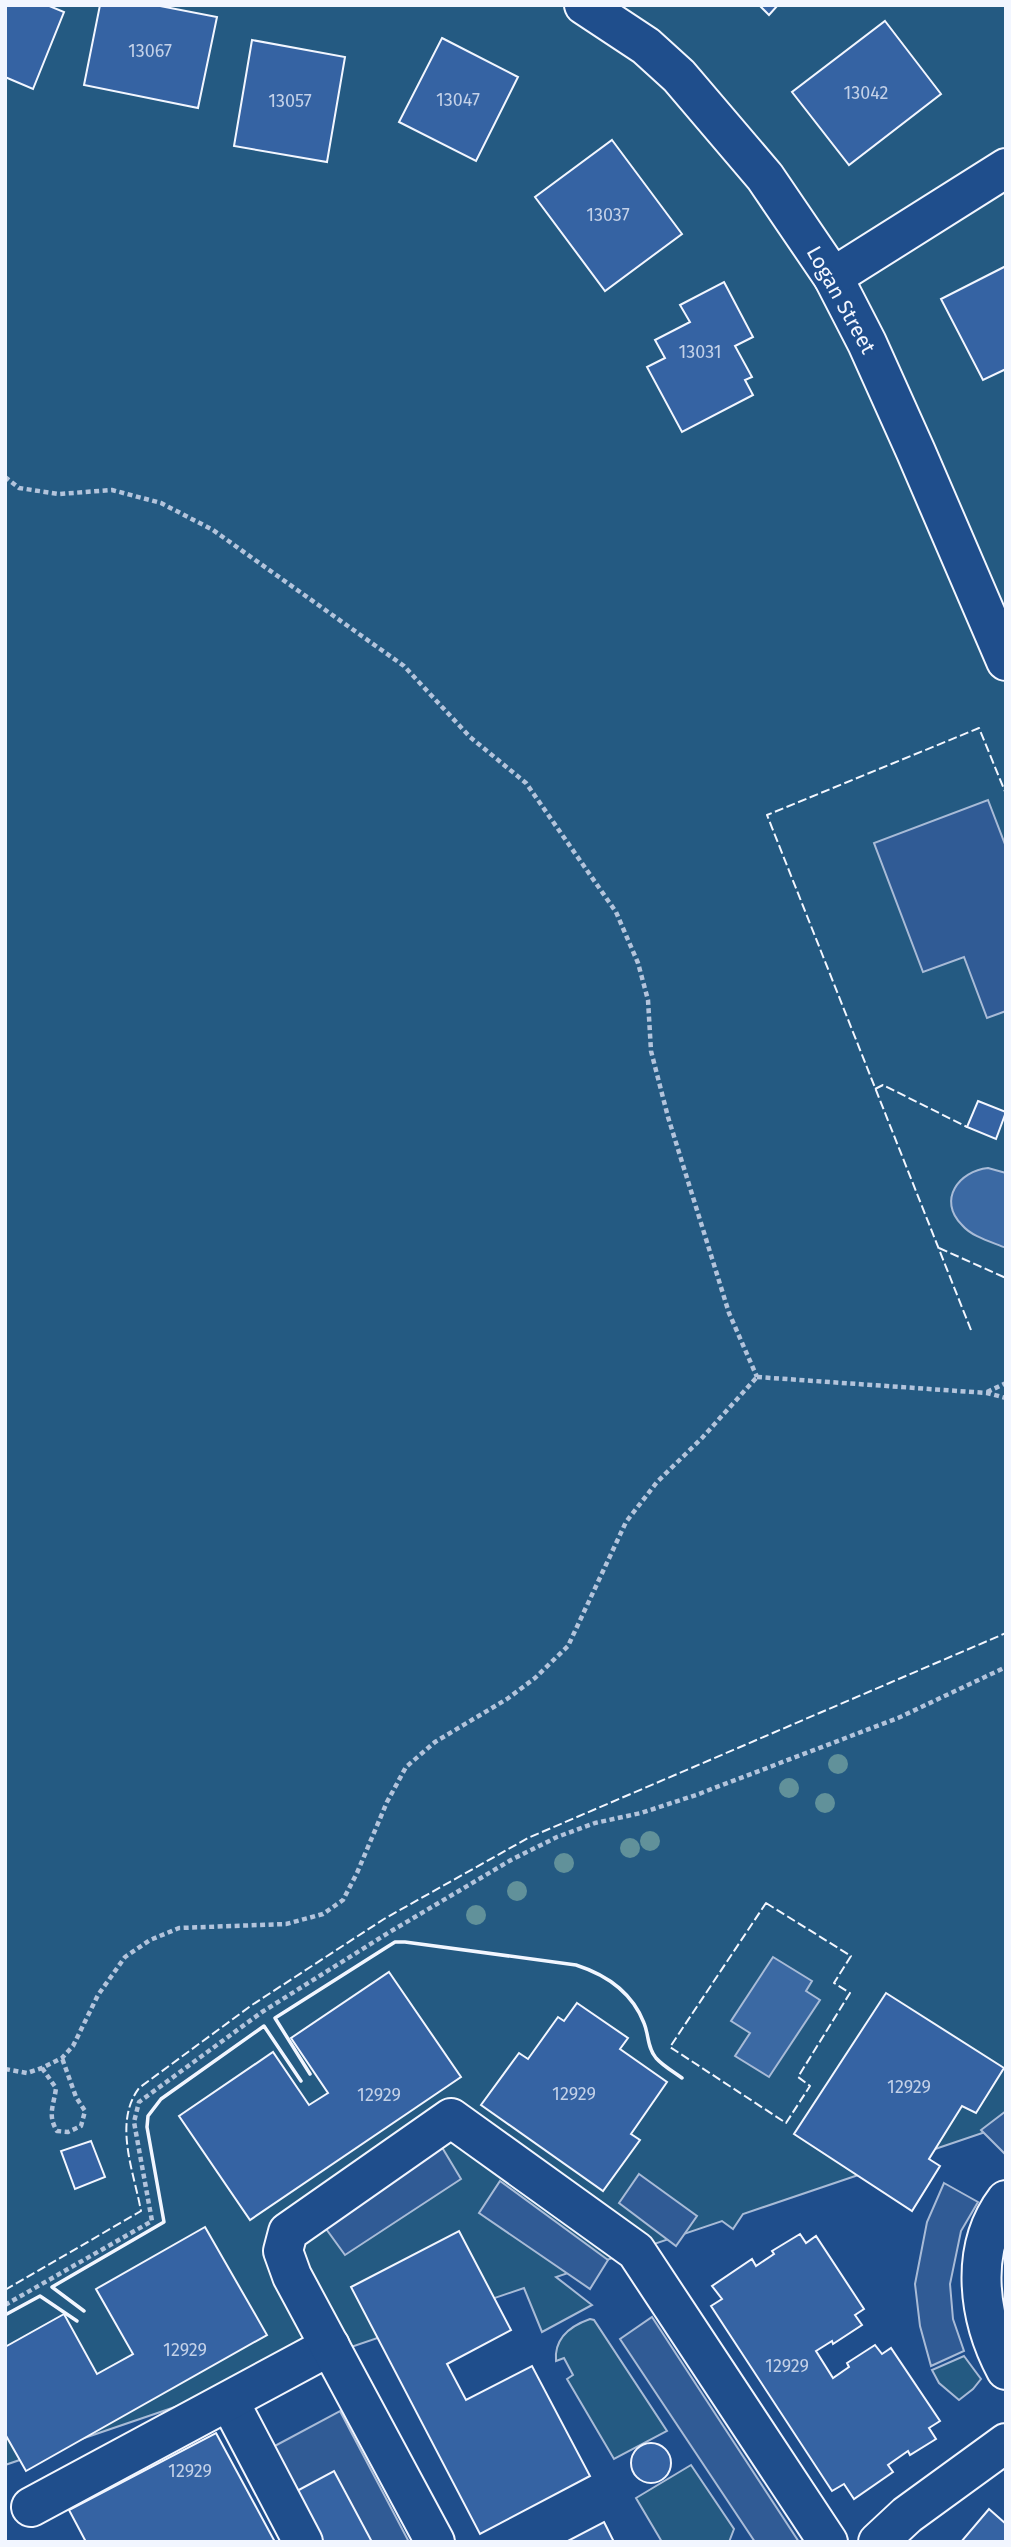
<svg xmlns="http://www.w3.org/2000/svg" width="1011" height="2547" font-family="'Fira Sans',sans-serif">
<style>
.green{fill:#245a82;stroke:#a8bbd7;stroke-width:2}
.parking{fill:#305b95;stroke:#a8bbd7;stroke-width:2}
.water{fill:#3b69a3;stroke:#a8bbd7;stroke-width:2}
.building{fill:#3563a3;stroke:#f2f6ff;stroke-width:2}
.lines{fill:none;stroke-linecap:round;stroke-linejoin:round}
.minor-casing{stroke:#f2f6ff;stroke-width:42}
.path{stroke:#b3c4dc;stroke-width:4.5;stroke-dasharray:5 3.5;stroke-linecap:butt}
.minor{stroke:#1f4e8c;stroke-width:38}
.fence{stroke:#f2f6ff;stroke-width:2;stroke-dasharray:9 3.5;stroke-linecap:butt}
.wall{stroke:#f2f6ff;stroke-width:3.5}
.tree{fill:#61919a}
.labels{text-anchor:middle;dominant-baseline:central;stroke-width:5;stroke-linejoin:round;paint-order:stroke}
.number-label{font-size:18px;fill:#c3d1e8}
.street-label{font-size:21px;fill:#f2f6ff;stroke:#1f4e8c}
</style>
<rect width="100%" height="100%" fill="#1f4e8c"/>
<g class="green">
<path d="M5,5h1001v2120l-263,89 -10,15 -11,-8 -166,56 36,28 -50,27 -18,-44 -519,177z"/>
<path d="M590,2319l4,1 73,111 -53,28 -47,-80 6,-4 -9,-17 -8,3c-2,-23 14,-35 34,-42z"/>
<path d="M964,2356l17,23 -8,10 -14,11 -20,-17 -7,-13z"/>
<path d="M691,2465l43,64 -5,13h-67l-26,-44z"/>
</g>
<g class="parking">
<path d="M988,800l18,47v164l-19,7 -23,-61 -41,15 -49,-129z"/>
<path d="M1006,2111v44l-25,-25z"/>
<path d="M440,2144l21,35 -116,76 -21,-29z"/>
<path d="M639,2174l58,42 -21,30 -57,-43z"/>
<path d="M500,2181l108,79 -18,29 -111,-76z"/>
<path d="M944,2183l34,19 -17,29 -11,53 3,35 11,32 -33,15 -11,-40 -5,-42 12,-62z"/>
<path d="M652,2317l147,225h-44l-135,-203z"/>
<path d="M340,2411l69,131h-88l-50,-94z"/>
</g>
<g class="water">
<path d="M988,1168l18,5v75c-14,-6 -34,-11 -44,-23 -25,-25 -3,-54 26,-57z"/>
<path d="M773,1957l39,24 -6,10 14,9 -51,77 -34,-21 15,-23 -19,-12z"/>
</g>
<g class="building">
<path d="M5,5h42l17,7 -31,77 -28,-12z"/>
<path d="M100,5h55l62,12 -19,91 -114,-23z"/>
<path d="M759,5h19l-9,10z"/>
<path d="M885,21l56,73 -92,71 -57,-73z"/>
<path d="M442,38l76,39 -42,84 -77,-39z"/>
<path d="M252,40l93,17 -18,105 -93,-16z"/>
<path d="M612,140l70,94 -77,57 -70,-94z"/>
<path d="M1006,266v103l-23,11 -42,-81z"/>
<path d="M724,282l29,55 -18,9 17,31 -7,3 8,15 -71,37 -35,-65 18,-9 -10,-18 35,-18 -10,-17z"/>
<path d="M978,1101l28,11 -10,27 -29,-12z"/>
<path d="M389,1972l72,105 -211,143 -71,-104 94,-64 36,53 19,-12 -37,-55z"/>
<path d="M886,1993l118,75 -28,45 -14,-7 -33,53 11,7 -28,45 -118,-77z"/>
<path d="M577,2003l51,35 -8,11 47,33 -36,52 9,6 -37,51 -122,-86 38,-52 9,6 30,-42 6,4z"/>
<path d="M91,2141l14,36 -30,12 -14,-38z"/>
<path d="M205,2227l62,108 -241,136 -21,-37v-87l59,-33 33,60 36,-20 -37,-65z"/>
<path d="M459,2231l52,99 -64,34 19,36 66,-34 58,110 -110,58 -129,-247z"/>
<path d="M800,2234l6,9 10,-7 48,73 -9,6 7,10 -29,19 -1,-3 -16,10 17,27 16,-11 -2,-4 28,-18 7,9 9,-6 49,73 -11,7 7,11 -26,16 -2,-4 -20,14 5,7 -39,27 -10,-15 -12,7 -121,-185 11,-7 -10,-13 40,-27 4,7 18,-12 -2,-3z"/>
<path d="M216,2433l59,109h-189l-17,-32z"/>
<circle cx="651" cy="2463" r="20"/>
<path d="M334,2471l38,71h-51l-26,-50z"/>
<path d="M989,2509l17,15v18h-45z"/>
<path d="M604,2522l10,20h-48z"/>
</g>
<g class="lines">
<g class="minor-casing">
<g id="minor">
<path d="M584,5l62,41 33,30 86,101 68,100 34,66 49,109 90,209"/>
<path d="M833,277l173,-109"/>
<path d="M1006,2200c-37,49 -28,118 0,170"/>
<path d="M229,2401l74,141"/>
<path d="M31,2507l299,-161"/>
<path d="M435,2542l-143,-266 -9,-25 5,-19 163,-114 185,133 192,291"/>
<path d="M878,2542l29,-27 99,-72"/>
</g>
</g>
<g class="path">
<path d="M5,477l14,11 40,6 53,-4 49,13 52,27 191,136 66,71 56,46 90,129 22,51 10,37 3,51 17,66 61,196 28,64"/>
<path d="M757,1377l230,16 19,5"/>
<path d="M987,1392l19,-9"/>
<path d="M42,2068l14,20c-2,17 -9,27 1,43l11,1 13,-6 4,-15 -9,-14 -14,-39"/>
<path d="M5,2069l22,4 15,-5 20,-10 11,-12 25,-51 27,-38 25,-17 29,-12 107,-4 37,-10 20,-14 14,-27 30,-71 19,-35 29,-25 72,-43 28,-21 33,-32 58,-124 31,-40 45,-44 55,-61"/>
<path d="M5,2305l147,-84 -18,-99 5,-20 123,-90 126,-79 123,-73 46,-23 38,-14 46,-10 55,-18 202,-77 108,-51"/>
</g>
<use href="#minor" class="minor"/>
<g class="fence">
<path d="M875,1089l8,-4 84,42"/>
<path d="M939,1248l67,30"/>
<path d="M971,1330l-204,-515 212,-87 27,66"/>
<path d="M766,1903l85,53 -17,27 16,10 -52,84 12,9 -24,37 -116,-76z"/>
<path d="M5,2290l136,-79c-7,-39 -28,-88 -2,-123l113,-83 132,-86 144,-81 478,-205"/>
</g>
<g class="wall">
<path d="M310,2074l-35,-56 112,-71 8,-5h10l171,23c31,10 56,27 68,58 5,12 3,24 12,35 7,8 18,14 26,20"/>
<path d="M84,2311l-32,-24 112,-65 -17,-95 1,-11 13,-17 103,-73 37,55"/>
<path d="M5,2315l35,-19 37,25"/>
</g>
</g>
<g class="tree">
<circle cx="838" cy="1764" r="10"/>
<circle cx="789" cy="1788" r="10"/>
<circle cx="825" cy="1803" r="10"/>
<circle cx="650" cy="1841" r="10"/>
<circle cx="630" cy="1848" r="10"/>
<circle cx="564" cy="1863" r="10"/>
<circle cx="517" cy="1891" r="10"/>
<circle cx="476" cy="1915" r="10"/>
</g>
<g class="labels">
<g class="number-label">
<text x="150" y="51">13067</text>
<text x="866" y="93">13042</text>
<text x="458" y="100">13047</text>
<text x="290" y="101">13057</text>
<text x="608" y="215">13037</text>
<text x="700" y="352">13031</text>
<text x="909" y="2087">12929</text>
<text x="574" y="2094">12929</text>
<text x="379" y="2095">12929</text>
<text x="185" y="2350">12929</text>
<text x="787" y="2366">12929</text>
<text x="190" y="2471">12929</text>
</g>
<g class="street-label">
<text transform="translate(841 300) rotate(61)">Logan Street</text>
</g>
</g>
<rect width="1011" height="2547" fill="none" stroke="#f2f6ff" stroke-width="14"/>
</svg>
